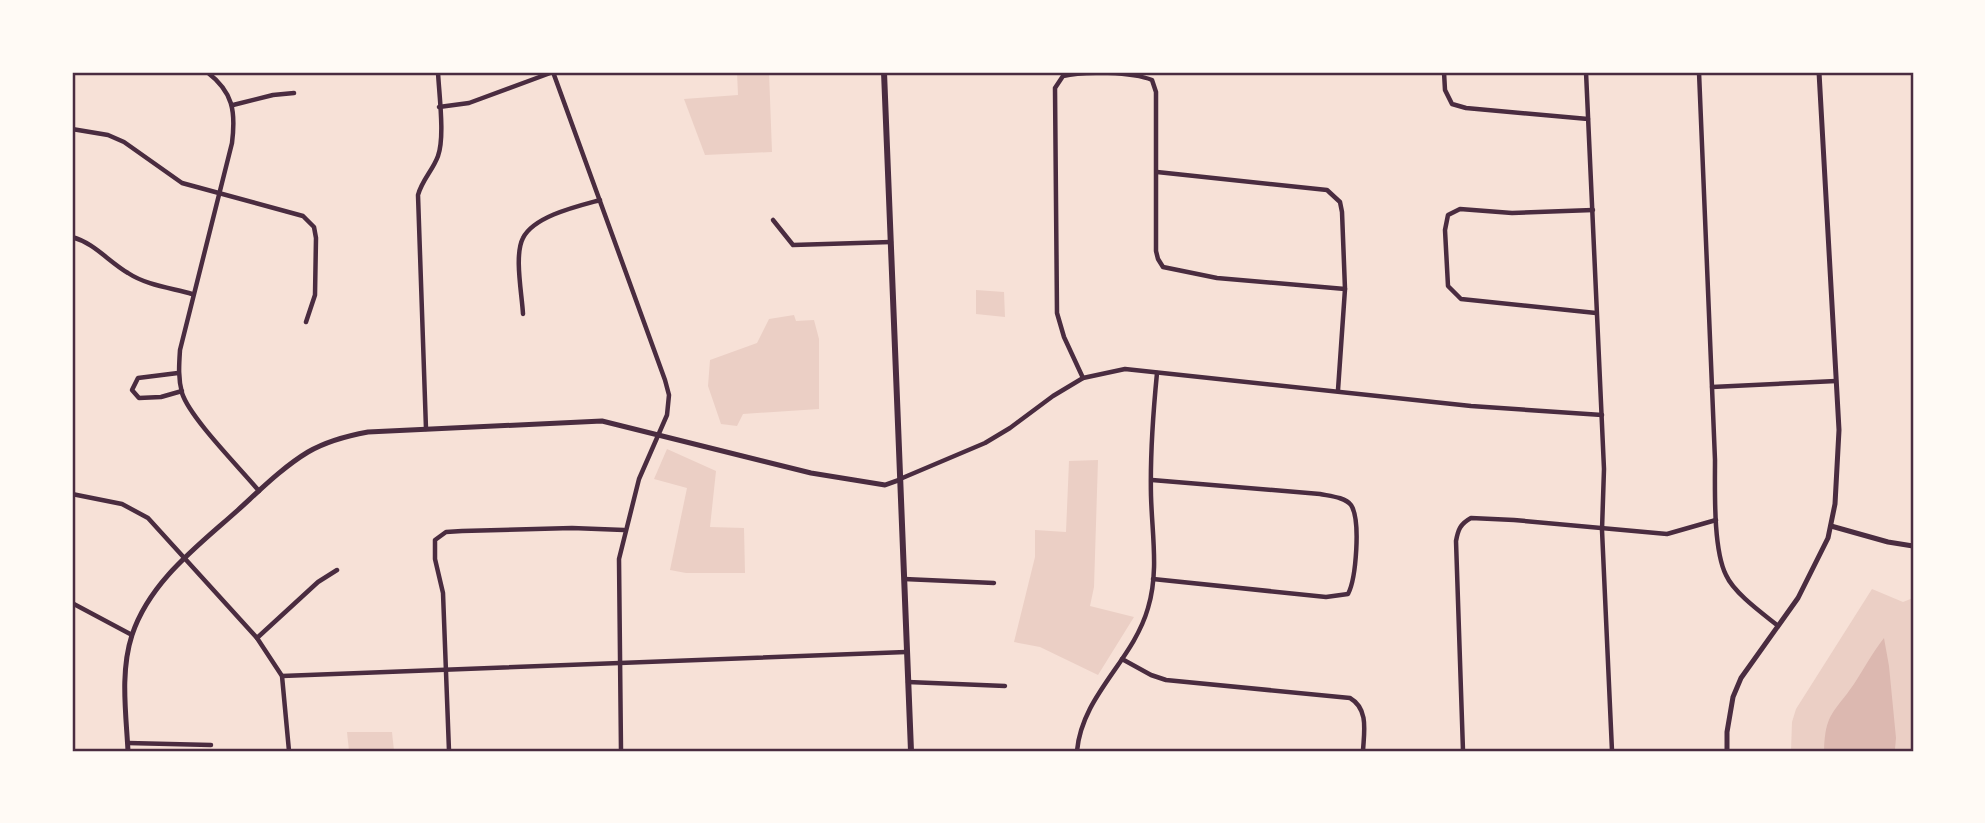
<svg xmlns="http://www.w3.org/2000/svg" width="1985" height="823" font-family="Georgia,serif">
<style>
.green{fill:#ebcfc5}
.water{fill:#dcb8b0}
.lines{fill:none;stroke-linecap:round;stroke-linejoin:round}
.minor{stroke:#4a2c40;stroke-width:4.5}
.tertiary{stroke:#4a2c40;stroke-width:5}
.secondary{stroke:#4a2c40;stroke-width:6}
.neatline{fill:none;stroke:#4a2c40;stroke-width:2.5}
</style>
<rect width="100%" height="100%" fill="#f7e1d7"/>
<g class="green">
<path d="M737,72h32l3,80 -67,3 -21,-56 54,-4z"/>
<path d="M976,290l28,2 1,25 -29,-3z"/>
<path d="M794,315l2,6 18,-1 5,19v70l-76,5 -6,12 -16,-2 -13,-38 2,-26 47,-17 12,-24z"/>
<path d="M667,449l49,22 -6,56 34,1 1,45h-59l-16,-3 17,-82 -33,-9z"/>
<path d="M1098,460l-4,127 -4,19 44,11 -36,58 -58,-28 -26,-5 21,-85v-27l31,2 3,-71z"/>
<path d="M1872,589l31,13 10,-4v153h-122l1,-29 4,-13z"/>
<path d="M347,732h45l2,19h-45z"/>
</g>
<path class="water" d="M1884,638l5,28 7,72 -1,11 -12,2h-59c1,-38 10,-38 30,-67 10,-15 18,-31 30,-46z"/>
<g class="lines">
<g class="minor">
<path d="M207,72c26,20 29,39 25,71l-52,207c-1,15 -2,28 2,43 8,25 58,75 77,98"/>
<path d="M553,72l112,308 4,15 -2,20 -28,64 -20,80 2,192"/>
<path d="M1444,72l1,18 7,14 14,4 122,11"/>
<path d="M1586,72l18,397 -2,61 10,221"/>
<path d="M1699,72l16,388c0,30 -2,89 11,115 8,18 36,38 51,50"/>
<path d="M233,105l40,-10 21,-2"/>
<path d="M439,107l30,-4 84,-31"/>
<path d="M72,129l36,6 16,7 58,41 121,33 11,11 2,11 -1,57 -9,27"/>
<path d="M1157,172l170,18 13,12 2,10 3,77 -7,101"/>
<path d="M1593,210l-81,3 -52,-4 -12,6 -3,15 3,56 13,13 135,14"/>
<path d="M773,220l20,25 98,-3"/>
<path d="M72,237c22,6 36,24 56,36 18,12 43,15 64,21"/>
<path d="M523,314c-1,-20 -9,-59 0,-76 11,-22 55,-32 77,-38"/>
<path d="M178,373l-40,5 -6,12 7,8 22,-1 21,-6"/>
<path d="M1083,378l-19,-41 -7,-24 -2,-225 8,-12c20,-5 70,-4 89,4l4,12v159l2,8 5,8 54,11 128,11"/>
<path d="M1712,387l124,-6"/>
<path d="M426,429l-8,-234c4,-15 15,-25 20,-39 7,-19 1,-62 0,-84"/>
<path d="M900,479l85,-36 25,-15 43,-32 30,-18 42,-9 346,37 131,9"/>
<path d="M1152,480l168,14c9,2 25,3 31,11 10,15 5,74 -3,89l-22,3 -173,-18"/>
<path d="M72,494l50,10 26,14 109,120 25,38 7,75"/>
<path d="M904,579l90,4"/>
<path d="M72,603l60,32"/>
<path d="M257,638l61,-56 19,-12"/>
<path d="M1122,659l29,16 15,5 184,18c19,11 14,34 13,53"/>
<path d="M282,676l624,-24"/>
<path d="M908,682l97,4"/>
<path d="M128,743l83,2"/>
<path d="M449,751l-6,-158 -8,-34v-19l11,-8 16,-1 110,-3 52,2"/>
<path d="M1077,751c5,-56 56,-90 71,-143 11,-36 4,-74 3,-112 -1,-42 2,-82 6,-123"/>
<path d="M1463,751l-7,-210c2,-11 4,-17 15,-23l43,2 153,14 49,-14"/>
</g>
<g class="tertiary">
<path d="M1831,526l57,16 25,4"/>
<path d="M128,751c-2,-38 -8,-79 4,-116 18,-54 66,-89 106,-125 22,-20 45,-43 70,-58 19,-11 38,-16 60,-20l234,-11 209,52 74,12 14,-5"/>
<path d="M1727,751v-19l6,-35 8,-19 57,-80 30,-60 7,-34 4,-74 -20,-358"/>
</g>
<path class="secondary" d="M884,72l27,679"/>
</g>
<rect width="1985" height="823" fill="none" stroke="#fffaf5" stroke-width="147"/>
<rect x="74" y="74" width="1838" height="676" class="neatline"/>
</svg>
